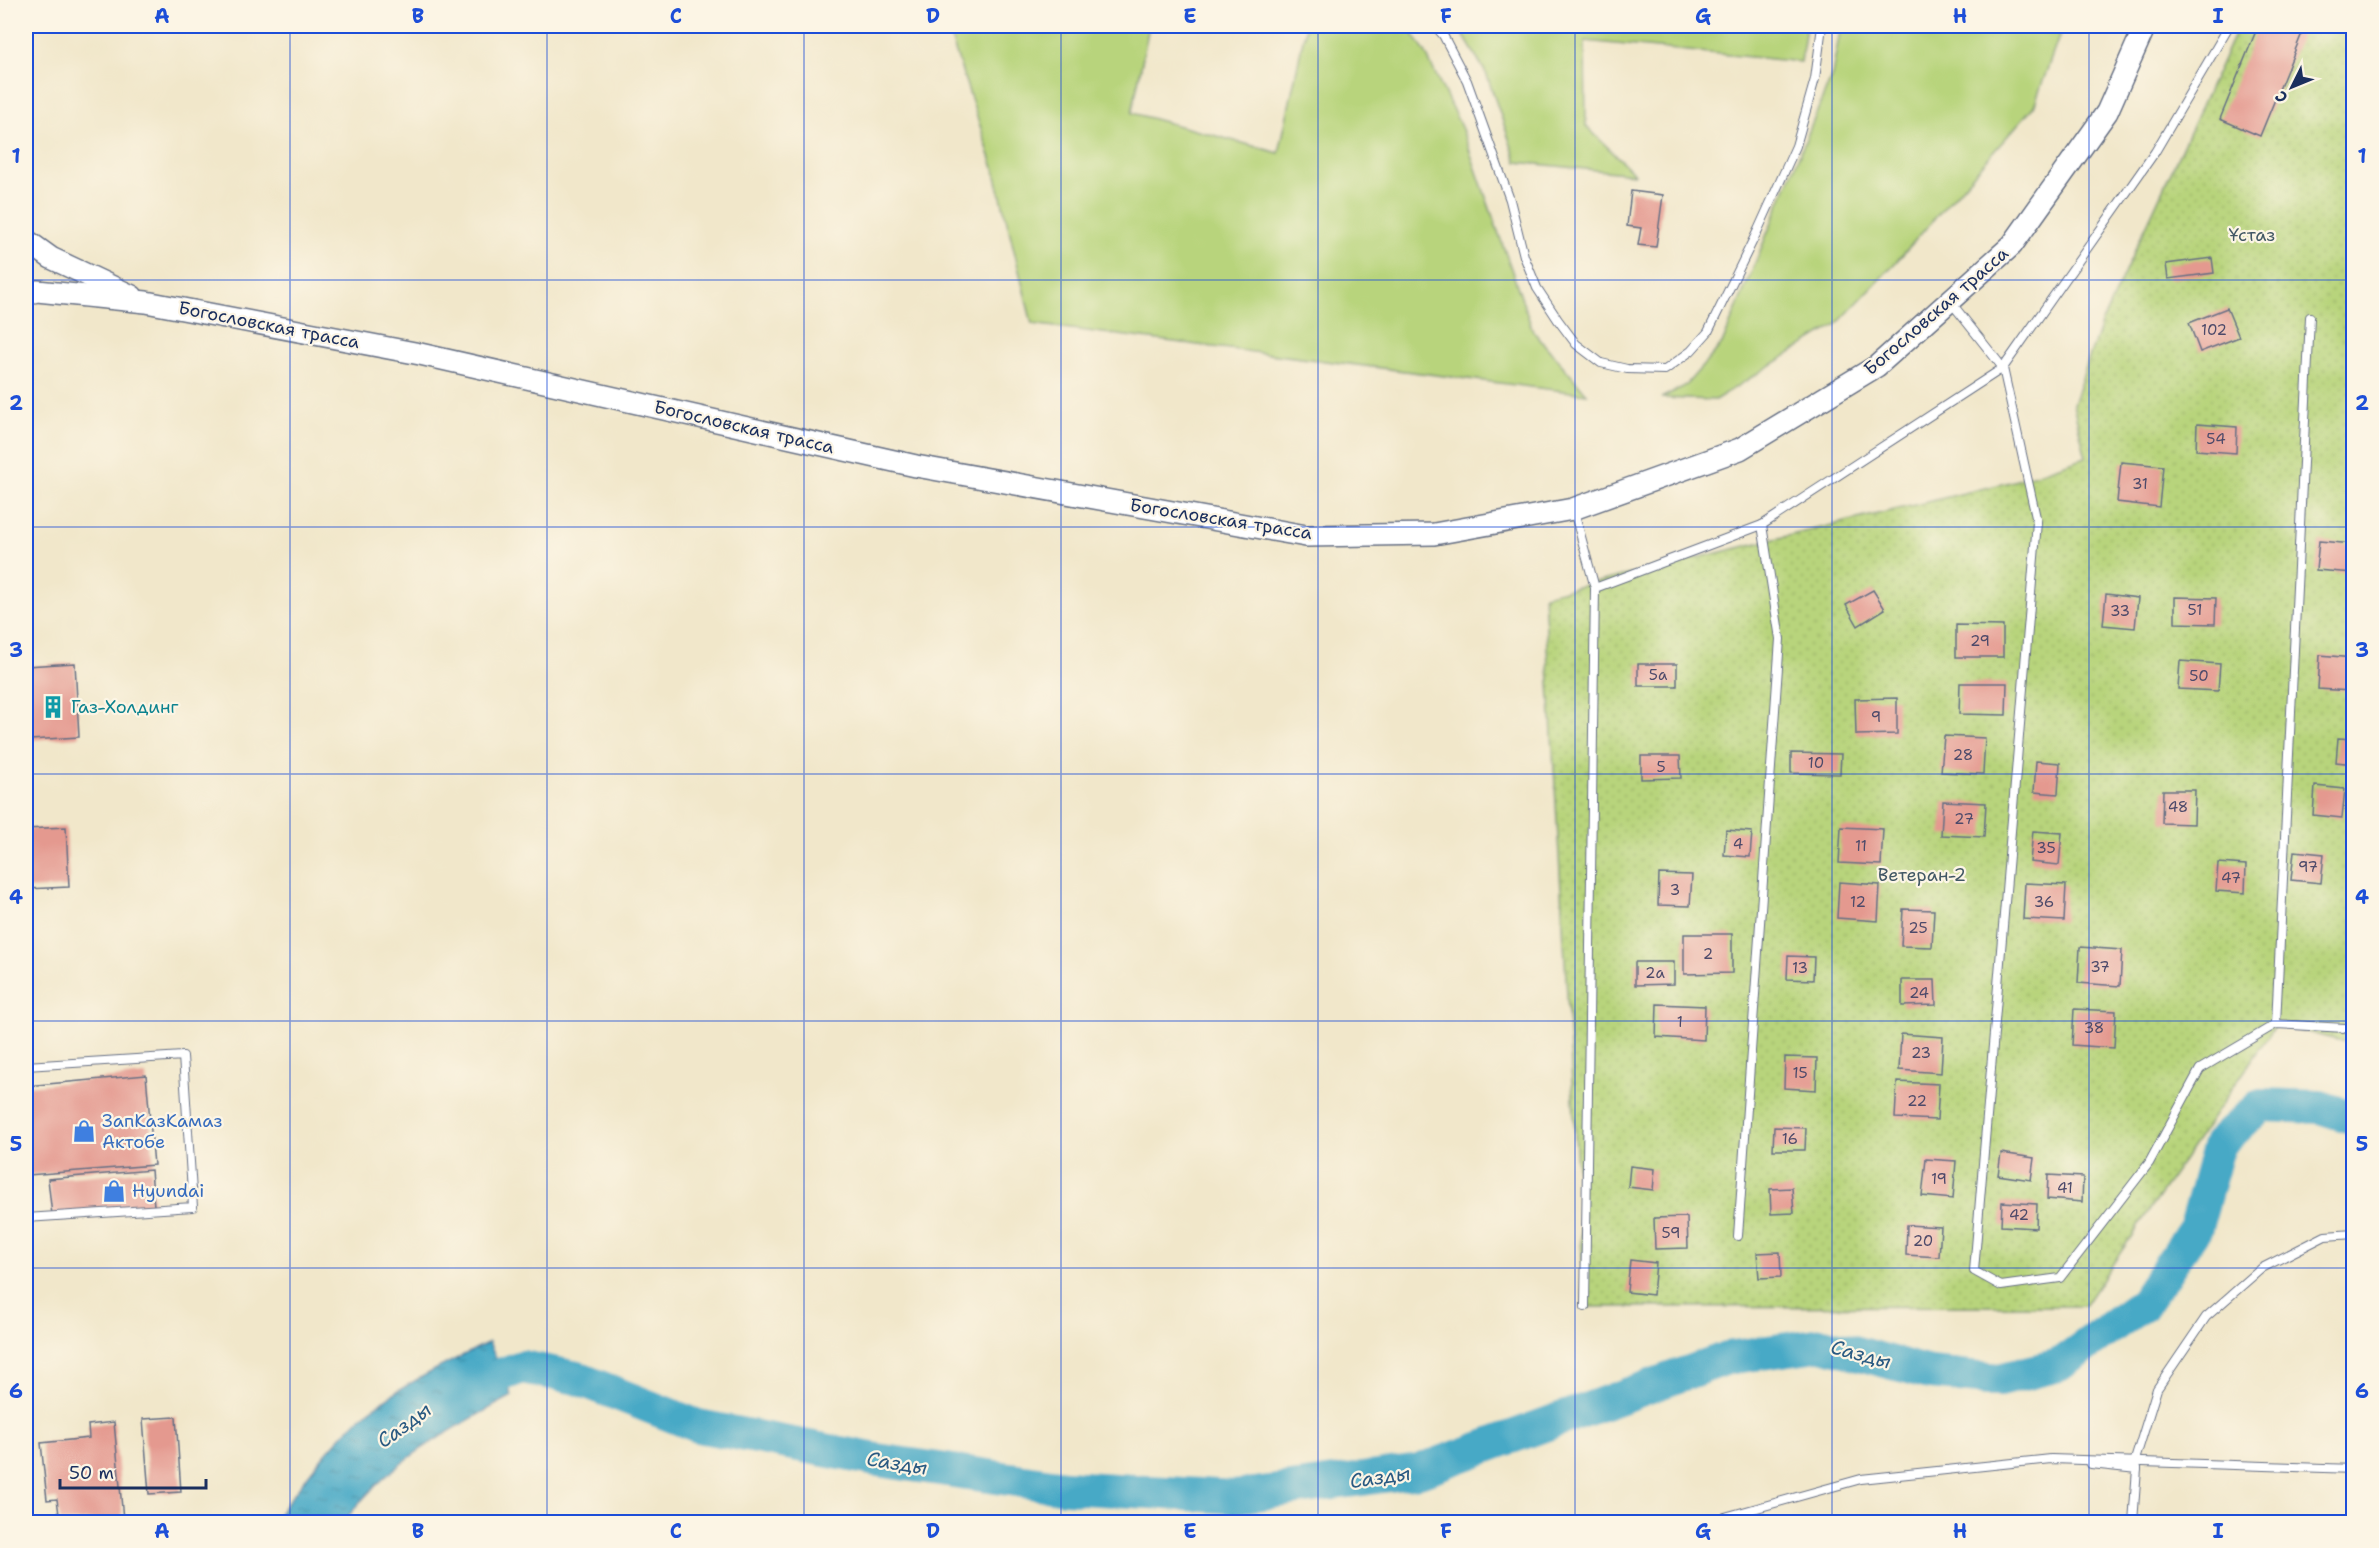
<svg xmlns="http://www.w3.org/2000/svg" width="2379" height="1548" font-family="'Shantell Sans',sans-serif">
<style>
.green{fill:#b8d47b;stroke:#6a826c;stroke-width:1.5}
.garden{fill:url(#garden-dots);stroke:#6a826c;stroke-width:1.5}
.water{fill:url(#water-ripples);stroke:#306c92;stroke-width:1.5}
.lines{fill:none;stroke-linecap:round;stroke-linejoin:round}
.river{stroke:#46a9c6;stroke-width:34}
.building{fill:#e4998f}
.lane-casing{stroke:#666f84;stroke-width:10}
.secondary-casing{stroke:#666f84;stroke-width:24}
.lane{stroke:#fff;stroke-width:8}
.secondary{stroke:#fff;stroke-width:21}
.grid{fill:none;stroke:#1d4ed8;stroke-width:1.5;stroke-opacity:0.55}
.labels{text-anchor:middle;dominant-baseline:central;stroke-width:4.5;stroke-linejoin:round;paint-order:stroke}
.number-label{font-size:15px;fill:#4d4a6a}
.park-label{font-size:18px;fill:#425865;stroke:#fcf5e5}
.street-label{font-size:18px;fill:#1b2f5e;stroke:#fcf5e5}
.culture-label{font-size:18px;fill:#0d838f;stroke:#fcf5e5;text-anchor:start}
.shop-label{font-size:18px;fill:#366cbe;stroke:#fcf5e5;text-anchor:start}
.water-label{font-size:20px;font-style:italic;fill:#2a5a82;stroke:#fcf5e5}
.neatline{fill:none;stroke:#1d4ed8;stroke-width:2}
.grid-label{font-size:20px;text-anchor:middle;font-weight:bold;fill:#1d4ed8}
</style>
<defs>
<pattern id="garden-dots" width="8" height="8" patternUnits="userSpaceOnUse" patternTransform="scale(1.5)"><rect width="8" height="8" fill="#b8d47b"/><path d="M2 2h.1M6 6h.1" fill="none" stroke="#9eb66d" stroke-width="1.8" stroke-linecap="round"/></pattern>
<pattern id="water-ripples" width="26" height="14" patternUnits="userSpaceOnUse" patternTransform="scale(1.5)"><rect width="26" height="14" fill="#46a9c6"/><path d="M2 4q2-2 4 0t4 0M15 11q2-2 4 0t4 0" fill="none" stroke="#3a8aa4"/></pattern>
</defs>
<rect width="100%" height="100%" fill="#fcf5e5"/>
<filter id="ink" filterUnits="userSpaceOnUse"><feTurbulence type="fractalNoise" baseFrequency=".0167" numOctaves="2"/><feDisplacementMap in="SourceGraphic" scale="12" xChannelSelector="R" yChannelSelector="G"/><feConvolveMatrix kernelMatrix="1 2 1 2 8 2 1 2 1" color-interpolation-filters="sRGB"/></filter>
<filter id="wash" filterUnits="userSpaceOnUse"><feTurbulence type="fractalNoise" baseFrequency=".008" numOctaves="4" result="noise"/><feDisplacementMap in="SourceGraphic" scale="24" xChannelSelector="R" yChannelSelector="G"/><feGaussianBlur stdDeviation="1.35" result="paint"/><feColorMatrix in="noise" values="0 0 0 0 0 0 0 0 0 0 0 0 0 0 0 0 0 1.4 0 .05"/><feComposite in="paint" operator="in"/></filter>
<g filter="url(#wash)">
<rect width="100%" height="100%" fill="#f1e7ca"/>
<g class="green">
<path d="M947,26h202l-17,87 147,40 27,-127h102l17,26 37,77 71,202 54,63 -555,-70 -38,-156z"/>
<path d="M1458,26h348l-5,36 -216,-21 1,85 49,48 -118,-12 -31,-89z"/>
<path d="M1841,26h153l66,8 -26,72 -138,156 -60,63 -121,75 -54,-2 24,-12 37,-42 110,-269z"/>
</g>
<path class="garden" d="M2238,26h115v1018l-77,-20 -192,282 -499,1 -41,-712 470,-114 72,-24 -13,-53 28,-80z"/>
<path class="water" d="M489,1342l23,54c-65,36 -123,65 -168,126h-71c25,-34 62,-86 96,-111 36,-28 79,-48 120,-69z"/>
<g class="lines">
<path class="river" d="M458,1391l64,-24 55,11 121,48 179,34 188,27 169,10 185,-26 308,-113 96,-14 107,29 69,7 60,-15 84,-61 53,-77 23,-83 42,-39 59,2 34,11"/>
</g>
<g id="blocks">
<g class="building">
<path d="M2258,26h47l-45,110 -40,-17z"/>
<path d="M1631,191l32,4 -7,52 -18,-2 3,-17 -14,-2z"/>
<path d="M2212,258l2,15 -46,6 -2,-15z"/>
<path d="M2227,308l12,29 -39,15 -11,-29z"/>
<path d="M2197,424l40,3 -1,26 -40,-3z"/>
<path d="M2121,462l42,4 -4,41 -42,-5z"/>
<path d="M2319,541l35,3v29l-38,-3z"/>
<path d="M1873,590l12,19 -27,17 -12,-21z"/>
<path d="M2106,594l32,4 -3,30 -32,-3z"/>
<path d="M2175,597l41,1 -1,26 -40,-1z"/>
<path d="M1956,625l47,1v31h-47z"/>
<path d="M2320,655l33,3 -2,33 -33,-2z"/>
<path d="M2180,661l40,3 -2,27 -40,-2z"/>
<path d="M75,663l4,74 -49,3 -4,-74z"/>
<rect x="1638" y="664" width="39" height="22"/>
<path d="M1960,683h47l-1,32 -47,-1z"/>
<path d="M1897,698v36l-41,1 -1,-36z"/>
<path d="M1944,736l41,2 -2,36 -42,-2z"/>
<path d="M2338,738l16,1v25l-18,-2z"/>
<path d="M1791,753l50,1 -1,20 -49,-1z"/>
<path d="M1641,756h39l1,22 -40,1z"/>
<path d="M2036,761l24,2 -2,31 -24,-2z"/>
<path d="M2315,786l30,3 -3,29 -29,-3z"/>
<path d="M2163,790h32l-1,34 -32,-1z"/>
<path d="M1943,801l43,2 -2,34 -43,-2z"/>
<path d="M66,827l3,60 -43,2v-60z"/>
<path d="M1841,827l42,2 -2,36 -42,-2z"/>
<path d="M1726,830l26,2 -2,25 -26,-2z"/>
<path d="M2033,831l29,2 -3,32 -29,-3z"/>
<path d="M2294,851l30,3 -3,29 -30,-3z"/>
<path d="M2218,863l28,2 -1,28 -29,-2z"/>
<path d="M1659,874l33,1 -2,31 -32,-1z"/>
<path d="M1839,882l41,3 -2,36 -41,-3z"/>
<path d="M2025,883l41,2 -2,36 -41,-2z"/>
<path d="M1903,909l31,1 -2,37 -31,-1z"/>
<path d="M1684,934h48v39l-48,1z"/>
<path d="M2080,947l42,3 -2,36 -42,-3z"/>
<path d="M1788,956l26,1 -1,23 -26,-1z"/>
<path d="M1635,962h39v22l-39,1z"/>
<path d="M1902,980h33l1,25 -34,1z"/>
<path d="M1657,1004l48,2 -1,34 -48,-3z"/>
<path d="M2074,1009l42,2 -2,37 -42,-3z"/>
<path d="M1901,1034l42,3 -2,36 -42,-3z"/>
<path d="M1785,1057l32,1 -1,32 -32,-2z"/>
<path d="M146,1075l8,90 -126,10 -2,-89z"/>
<path d="M1897,1082l42,2 -2,36 -42,-2z"/>
<path d="M1774,1127l32,1 -1,22h-32z"/>
<path d="M2001,1153l33,5 -3,22 -33,-5z"/>
<path d="M1926,1159l30,2 -3,38 -31,-3z"/>
<path d="M1630,1166l25,3 -2,21 -25,-3z"/>
<path d="M151,1170l3,36 -102,9 -4,-36z"/>
<path d="M2048,1175l35,2 -1,25 -35,-3z"/>
<path d="M1792,1188l2,25 -23,1 -1,-25z"/>
<path d="M2002,1202l35,2 -1,24 -35,-2z"/>
<path d="M1687,1217l1,31 -33,1 -1,-31z"/>
<path d="M1907,1225l34,2 -2,30 -33,-2z"/>
<path d="M1780,1252l1,25 -22,1 -2,-25z"/>
<path d="M1630,1260l26,3 -3,32 -26,-3z"/>
<path d="M176,1417l5,75 -32,2 -6,-75z"/>
<path d="M114,1422l9,97 -63,3 -3,-23 -10,1 -6,-57 48,-5 -1,-13z"/>
</g>
</g>
</g>
<g filter="url(#ink)">
<use href="#blocks" fill-opacity="0" stroke="#666f84" stroke-width="1.5"/>
<g class="lines">
<g class="lane-casing">
<g id="lane">
<path d="M1435,26l8,9 24,46 43,119 14,56 13,32 21,32 18,24 25,19 26,6 38,1 26,-19 17,-19 50,-102 38,-84 19,-67 7,-53"/>
<path d="M1950,301l53,67 34,154 -63,749 27,15 59,-8 89,-115 51,-94 76,-45 69,4 9,4"/>
<path d="M1574,511l21,77"/>
<path d="M2276,1024l34,-707"/>
<path d="M26,1066l157,-10 10,151 -167,11"/>
<path d="M1738,1236l42,-597 -18,-114 241,-157 152,-216 74,-126"/>
<path d="M1585,1307l10,-719 167,-63"/>
<path d="M2091,1464l46,5 -4,53"/>
<path d="M2137,1469l-2,-9 22,-71 49,-72 56,-49 63,-32 29,-2"/>
<path d="M1707,1522l154,-43 190,-20 303,10"/>
</g>
</g>
<g class="secondary-casing">
<g id="secondary">
<path d="M26,240l25,18 81,38"/>
<path d="M26,294l11,-3 109,11 274,52 496,112 390,70 128,-2 139,-25 167,-60 137,-83 135,-121 95,-133 38,-86"/>
</g>
</g>
<use href="#lane" class="lane"/>
<use href="#secondary" class="secondary"/>
</g>
</g>
<path class="grid" d="M290,26v1496M547,26v1496M804,26v1496M1061,26v1496M1318,26v1496M1575,26v1496M1832,26v1496M2089,26v1496M26,280h2328M26,527h2328M26,774h2328M26,1021h2328M26,1268h2328"/>
<defs>
<g id="building-bare" transform="scale(1.8)"><path d="M-4-6H4V6H1V3H-1V6H-4ZM-2.5-4.3h1.7v1.8h-1.7ZM.8-4.3h1.7v1.8H.8ZM-2.5-1h1.7V.8h-1.7ZM.8-1h1.7V.8H.8Z" fill="#0f9aa8" stroke="#fcf5e5" stroke-width="2.5" paint-order="stroke"/></g>
<g id="shop-bare" transform="scale(1.8)"><path d="M-5-2.5h2.3a2.7 3.5 0 0 1 5.4 0H5L5.5 6h-11ZM-1.5-2.5h3a1.5 2.3 0 0 0-3 0Z" fill="#3f7fe0" stroke="#fcf5e5" stroke-width="2.5" paint-order="stroke"/></g>
</defs>
<g fill-rule="evenodd">
<use href="#building-bare" x="53" y="707"/>
<use href="#shop-bare" x="84" y="1131"/>
<use href="#shop-bare" x="114" y="1191"/>
</g>
<g class="labels">
<g class="number-label">
<text x="2214" y="330">102</text>
<text x="2216" y="439">54</text>
<text x="2140" y="484">31</text>
<text x="2195" y="610">51</text>
<text x="2120" y="611">33</text>
<text x="1980" y="641">29</text>
<text x="1658" y="675">5а</text>
<text x="2199" y="676">50</text>
<text x="1876" y="717">9</text>
<text x="1963" y="755">28</text>
<text x="1816" y="763">10</text>
<text x="1661" y="767">5</text>
<text x="2178" y="807">48</text>
<text x="1964" y="819">27</text>
<text x="1738" y="844">4</text>
<text x="1861" y="846">11</text>
<text x="2046" y="848">35</text>
<text x="2308" y="867">97</text>
<text x="2231" y="878">47</text>
<text x="1675" y="890">3</text>
<text x="1858" y="902">12</text>
<text x="2044" y="902">36</text>
<text x="1918" y="928">25</text>
<text x="1708" y="954">2</text>
<text x="2100" y="967">37</text>
<text x="1800" y="968">13</text>
<text x="1655" y="973">2а</text>
<text x="1919" y="993">24</text>
<text x="1680" y="1022">1</text>
<text x="2094" y="1028">38</text>
<text x="1921" y="1053">23</text>
<text x="1800" y="1073">15</text>
<text x="1917" y="1101">22</text>
<text x="1790" y="1139">16</text>
<text x="1939" y="1179">19</text>
<text x="2065" y="1188">41</text>
<text x="2019" y="1215">42</text>
<text x="1671" y="1233">59</text>
<text x="1923" y="1241">20</text>
</g>
<g class="park-label">
<text x="2252" y="235">Ұстаз</text>
<text x="1922" y="875">Ветеран-2</text>
</g>
<g class="street-label">
<text transform="translate(1936 311) rotate(-41)">Богословская трасса</text>
<text transform="translate(269 325) rotate(11)">Богословская трасса</text>
<text transform="translate(744 427) rotate(13)">Богословская трасса</text>
<text transform="translate(1221 519) rotate(9)">Богословская трасса</text>
</g>
<g class="culture-label">
<text x="71" y="707">Газ-Холдинг</text>
</g>
<g class="shop-label">
<text x="102" y="1121">ЗапКазКамаз<tspan x="102" dy="21">Актобе</tspan></text>
<text x="132" y="1191">Hyundai</text>
</g>
<g class="water-label">
<text transform="translate(1861 1354) rotate(15)">Сазды</text>
<text transform="translate(404 1425) rotate(-36)">Сазды</text>
<text transform="translate(897 1463) rotate(9)">Сазды</text>
<text transform="translate(1380 1477) rotate(-8)">Сазды</text>
</g>
</g>
<rect width="2379" height="1548" fill="none" stroke="#fcf5e5" stroke-width="66"/>
<g transform="translate(2292 87) rotate(227)" stroke="#fcf5e5" stroke-width="4.5" paint-order="stroke">
<path d="M0-4.5L10 22L0 15L-10 22Z" fill="#1b2f5e"/>
<text y="-9" font-size="16" font-weight="bold" text-anchor="middle" fill="#1b2f5e">С</text>
</g>
<path d="M60 1479v9h146v-9" fill="none" stroke="#1b2f5e" stroke-width="3"/>
<text x="69" y="1479" font-size="18" fill="#1b2f5e" stroke="#fcf5e5" stroke-width="4.5" paint-order="stroke">50 m</text>
<rect x="33" y="33" width="2313" height="1482" class="neatline"/>
<g class="grid-label">
<text x="162" y="23">A</text>
<text x="418" y="23">B</text>
<text x="676" y="23">C</text>
<text x="933" y="23">D</text>
<text x="1190" y="23">E</text>
<text x="1446" y="23">F</text>
<text x="1703" y="23">G</text>
<text x="1960" y="23">H</text>
<text x="2218" y="23">I</text>
<text x="16" y="163">1</text>
<text x="2362" y="163">1</text>
<text x="16" y="410">2</text>
<text x="2362" y="410">2</text>
<text x="16" y="657">3</text>
<text x="2362" y="657">3</text>
<text x="16" y="904">4</text>
<text x="2362" y="904">4</text>
<text x="16" y="1151">5</text>
<text x="2362" y="1151">5</text>
<text x="16" y="1398">6</text>
<text x="2362" y="1398">6</text>
<text x="162" y="1538">A</text>
<text x="418" y="1538">B</text>
<text x="676" y="1538">C</text>
<text x="933" y="1538">D</text>
<text x="1190" y="1538">E</text>
<text x="1446" y="1538">F</text>
<text x="1703" y="1538">G</text>
<text x="1960" y="1538">H</text>
<text x="2218" y="1538">I</text>
</g>
</svg>
